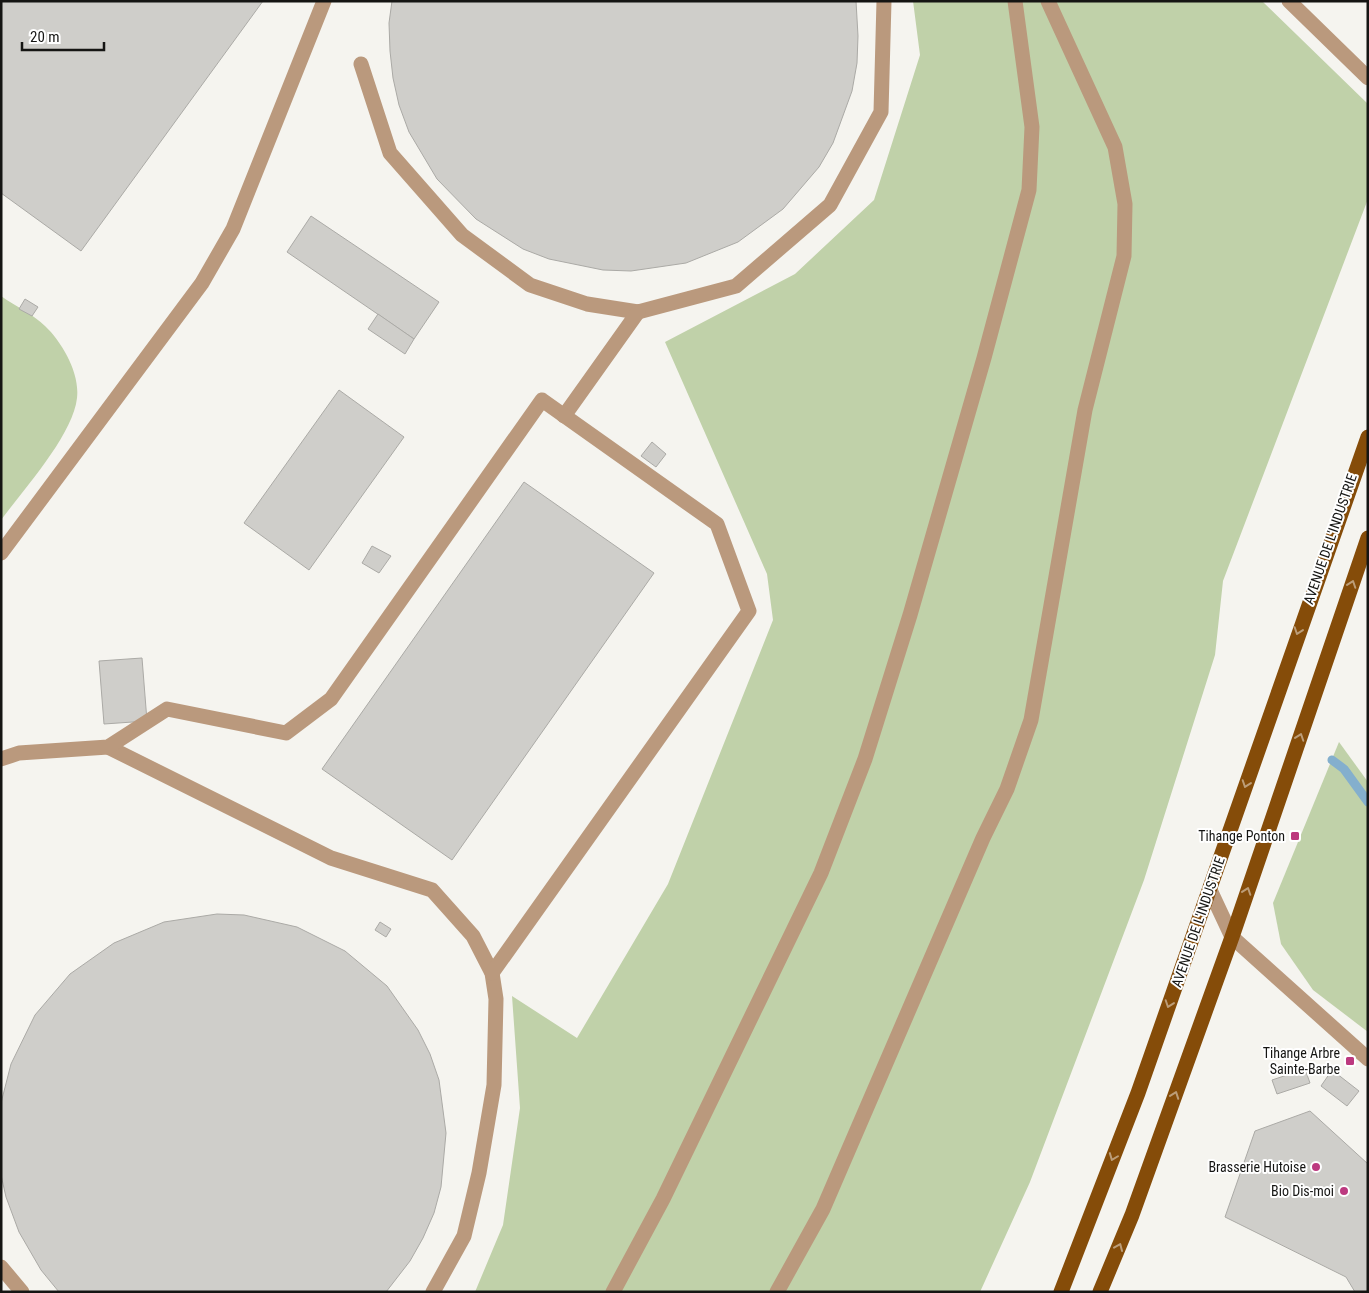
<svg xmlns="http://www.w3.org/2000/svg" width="1369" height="1293" font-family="'Roboto Condensed',sans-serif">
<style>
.green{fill:#c0d1a9}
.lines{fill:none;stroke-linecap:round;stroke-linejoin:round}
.stream{stroke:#84afcd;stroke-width:9}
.building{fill:#cfceca;stroke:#abaaa6}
.minor{stroke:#ba997d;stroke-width:15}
.major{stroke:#854c09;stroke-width:15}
.oneway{stroke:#bc9d78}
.poi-dot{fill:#bc397f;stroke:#fff;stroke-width:2}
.labels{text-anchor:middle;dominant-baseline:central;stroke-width:4;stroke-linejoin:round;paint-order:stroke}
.street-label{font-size:14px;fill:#151513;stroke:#fff}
.poi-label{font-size:14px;fill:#151513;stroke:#fff;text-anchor:end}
</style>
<rect width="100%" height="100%" fill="#f5f4ef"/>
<g class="green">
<path d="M913,1h349l106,103v95l-145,382 -8,74 -71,225 -114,302 -50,110h-505l28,-67 17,-117 -8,-112 65,42 91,-154 105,-264 -6,-46 -102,-232 130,-68 79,-74 46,-145z"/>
<path d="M1,296c14,10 32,18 44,30 17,16 35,47 32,72 -4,37 -53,91 -76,122z"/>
<path d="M1339,742l29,40v250l-55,-42 -32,-46 -8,-41z"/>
</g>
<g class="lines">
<path class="stream" d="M1332,760l12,9 24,33"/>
</g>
<g class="building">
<path d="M1,1h262l-182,250 -80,-58z"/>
<path d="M392,1h464l2,35 -1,27 -5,28 -19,52 -14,24 -36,42 -45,33 -52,21 -55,8 -28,-1 -54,-11 -26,-10 -47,-30 -39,-40 -28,-47 -10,-27 -6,-27 -3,-27 -1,-28z"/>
<path d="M311,216l128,86 -25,37 -127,-87z"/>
<path d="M25,299l13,8 -6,9 -13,-7z"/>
<path d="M378,314l36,25 -9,15 -37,-25z"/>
<path d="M339,390l65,47 -95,133 -65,-47z"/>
<path d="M652,442l14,12 -10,13 -15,-11z"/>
<path d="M524,482l130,91 -202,287 -130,-91z"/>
<path d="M372,546l19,10 -12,17 -17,-10z"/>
<path d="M142,658l5,63 -43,3 -5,-63z"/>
<path d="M217,914l27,1 53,12 48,24 42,35 31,44 12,24 9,26 7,53 -5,54 -7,26 -11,25 -13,23 -24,31h-327l-18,-22 -22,-38 -13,-35 -5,-22v-72l10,-39 24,-49 35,-41 44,-31 50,-21z"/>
<path d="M380,922l11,7 -5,8 -11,-7z"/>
<path d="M1305,1069l5,14 -33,11 -5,-14z"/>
<path d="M1332,1070l27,21 -12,15 -26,-20z"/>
<path d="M1310,1111l58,53v128h-13l-9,-15 -121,-60 30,-86z"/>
</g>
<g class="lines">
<g class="minor">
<path d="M1289,1l79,77"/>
<path d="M361,64l29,89 72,82 68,50 57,19 51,8 98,-26 94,-81 51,-93 3,-111"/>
<path d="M564,416l74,-104"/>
<path d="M1,553l201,-270 31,-54 91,-228"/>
<path d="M108,747l223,111 101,32 41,46 19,37 4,26 -2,86 -15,88 -15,63 -31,56"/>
<path d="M1,759l18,-6 89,-6 59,-38 119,24 45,-34 211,-299 175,124 32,87 -257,362"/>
<path d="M1210,890l22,47 136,122"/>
<path d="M1,1267l21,25"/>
<path d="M613,1292l50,-93 158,-326 44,-114 45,-144 74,-257 45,-168 3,-63 -17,-126"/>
<path d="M777,1292l46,-83 160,-371 24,-49 24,-69 54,-310 39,-154 1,-52 -10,-57 -67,-146"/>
</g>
<g class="major">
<path d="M1061,1292l77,-199 230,-656"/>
<path d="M1100,1292l32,-77 100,-278 136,-399"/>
</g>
</g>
<defs><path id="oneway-chevron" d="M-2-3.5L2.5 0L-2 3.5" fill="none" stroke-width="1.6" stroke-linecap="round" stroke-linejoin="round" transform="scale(1.25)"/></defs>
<g class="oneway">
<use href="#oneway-chevron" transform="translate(1352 584) rotate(-71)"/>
<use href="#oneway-chevron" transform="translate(1298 631) rotate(109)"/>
<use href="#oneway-chevron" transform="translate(1300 737) rotate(-71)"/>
<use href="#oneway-chevron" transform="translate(1246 784) rotate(109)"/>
<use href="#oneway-chevron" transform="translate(1247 891) rotate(-71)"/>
<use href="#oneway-chevron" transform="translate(1169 1004) rotate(109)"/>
<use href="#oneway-chevron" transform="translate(1175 1095) rotate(-70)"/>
<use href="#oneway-chevron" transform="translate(1113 1157) rotate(111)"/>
<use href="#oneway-chevron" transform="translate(1119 1247) rotate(-67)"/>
</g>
<g class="poi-dot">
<rect x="1290" y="831" width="10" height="10" rx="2.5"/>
<rect x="1345" y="1056" width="10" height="10" rx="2.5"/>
<circle cx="1316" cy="1167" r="5"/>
<circle cx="1344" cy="1191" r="5"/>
</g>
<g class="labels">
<g class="street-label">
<text transform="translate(1330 539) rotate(-71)">AVENUE DE L'INDUSTRIE</text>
<text transform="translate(1198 922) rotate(-71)">AVENUE DE L'INDUSTRIE</text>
</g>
<g class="poi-label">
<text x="1285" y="836">Tihange Ponton</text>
<text x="1340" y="1053">Tihange Arbre<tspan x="1340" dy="16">Sainte-Barbe</tspan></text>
<text x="1306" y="1167">Brasserie Hutoise</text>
<text x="1334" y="1191">Bio Dis-moi</text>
</g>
</g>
<rect width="1369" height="1293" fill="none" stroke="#151513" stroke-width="5"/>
<path d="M22 42v8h82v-8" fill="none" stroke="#151513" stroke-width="2.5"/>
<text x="30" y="42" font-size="15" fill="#151513" stroke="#ffffff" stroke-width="4" paint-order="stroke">20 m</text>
</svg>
